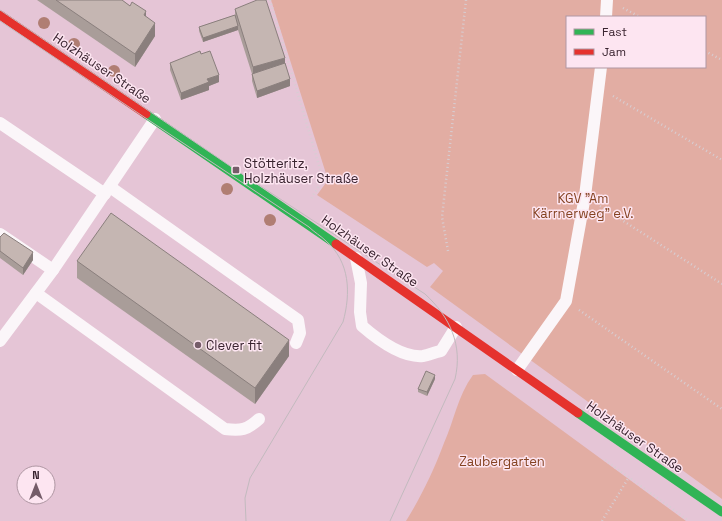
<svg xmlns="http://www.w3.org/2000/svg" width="722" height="521" font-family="'Space Grotesk',sans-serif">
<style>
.green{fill:#e2ada3;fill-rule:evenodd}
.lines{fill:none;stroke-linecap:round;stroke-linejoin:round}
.path{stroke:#d7ced3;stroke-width:2.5;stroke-dasharray:1 3;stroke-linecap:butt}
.lane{stroke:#fbf6f9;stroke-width:12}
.fast{stroke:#30b455;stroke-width:9}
.jam{stroke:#e5322d;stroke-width:9}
.tram{stroke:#c2babe;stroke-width:1}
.tree{fill:#b07e73}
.wall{fill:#a99d99}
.shaded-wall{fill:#8a7f7d}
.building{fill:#c5b6b2;stroke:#8a7f7d}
.poi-dot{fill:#755c69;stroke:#fde5f1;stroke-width:1.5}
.labels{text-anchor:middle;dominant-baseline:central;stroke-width:3;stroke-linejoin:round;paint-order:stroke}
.street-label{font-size:13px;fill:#39232f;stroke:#fde5f1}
.poi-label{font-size:13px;fill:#39232f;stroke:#fde5f1;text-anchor:start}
.park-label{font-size:13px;fill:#854322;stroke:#fde5f1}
</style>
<rect width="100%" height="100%" fill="#e5c5d6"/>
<g class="green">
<path d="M271,0h451v499l-292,-212 13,-16 -9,-8 -7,4 -110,-72 11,-15zM567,17h138v50h-138z"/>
<path d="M485,374l201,147h-280c15,-24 28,-51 38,-78 10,-22 14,-48 29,-68z"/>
</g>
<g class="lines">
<g class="path">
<path d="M270,0l53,179 -12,20"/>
<path d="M623,8l17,9"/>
<path d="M705,51l17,9"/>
<path d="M613,96l109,64"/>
<path d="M600,206l122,78"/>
<path d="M448,251l-6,-34 24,-217"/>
<path d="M579,310l143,99"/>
<path d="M605,460l84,61"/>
<path d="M602,521l27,-44"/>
</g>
<g class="lane">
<path d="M606,17l1,-17"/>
<path d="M0,123l105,71"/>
<path d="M110,187l188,133 2,13 -4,10"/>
<path d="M0,234l53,36"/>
<path d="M356,258l5,25 -1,29 2,14c15,13 40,32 61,30 6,-1 12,-4 18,-5l15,-24"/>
<path d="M36,293l189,136c16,2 22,1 34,-10"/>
<path d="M0,341l53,-71 102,-151"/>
<path d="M517,370l49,-69 19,-105 16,-129"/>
</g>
<g class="fast">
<path d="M146,114l190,130"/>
<path d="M578,413l144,99"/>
</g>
<g class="jam">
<path d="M0,15l146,99"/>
<path d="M336,244l242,169"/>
</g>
<g class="tram">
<path d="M0,10l236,160 189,124c25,23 38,51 30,85l-65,142"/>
<path d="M0,21l309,206c5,5 12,9 17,14 24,21 25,52 17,81l-93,156 -5,20 1,23"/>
</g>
</g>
<g class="tree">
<circle cx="44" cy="23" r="6"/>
<circle cx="74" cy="44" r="6"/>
<circle cx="114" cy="71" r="6"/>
<circle cx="227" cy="189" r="6"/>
<circle cx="270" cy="220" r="6"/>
</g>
<g class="wall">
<path d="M37,0h85l24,17 9,19 -20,31z"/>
<path d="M235,9l50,54 5,23 -33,12 -5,-17v-7l-14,-44 -35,12 -4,-11v-4l36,-12z"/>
<path d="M201,54l18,28 -10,4v4l-28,10 -11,-30v-7z"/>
<path d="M0,237l33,23 -10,15 -23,-17z"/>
<path d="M77,261l212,95 -34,48 -178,-126z"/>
<path d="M435,379l-8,17 -9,-4v-3z"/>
</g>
<g class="shaded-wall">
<path d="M146,11v13l-2,-9z"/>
<path d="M155,23v13l-20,31v-13z"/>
<path d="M238,26v4l-35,12v-4z"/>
<path d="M285,58v10l-32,9v-10z"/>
<path d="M219,75v7l-10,4v4l-28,10v-7l26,-14z"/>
<path d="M290,79v7l-33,12v-7z"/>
<path d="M33,252v8l-10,15v-7z"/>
<path d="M289,340v16l-34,48v-16z"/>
<path d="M435,375v4l-8,17v-4z"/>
</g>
<g class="building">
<path d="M56,0h66l8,6 2,-4 14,9 -2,4 11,8 -20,31z"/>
<path d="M257,0h9l19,58 -32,9 -18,-58z"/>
<path d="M235,15l3,11 -35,12 -4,-11z"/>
<path d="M200,51l1,3 9,-3 9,24 -12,4 2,3 -28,11 -11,-30z"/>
<path d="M285,63l5,16 -33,12 -5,-17z"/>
<path d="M111,213l178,127 -34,48 -178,-127z"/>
<path d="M4,233l29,19 -10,16 -23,-17v-14z"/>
<path d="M426,371l9,4 -8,17 -9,-3z"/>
</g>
<g class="poi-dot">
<rect x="232" y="166" width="8" height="8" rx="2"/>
<circle cx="198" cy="345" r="4"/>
</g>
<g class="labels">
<g class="street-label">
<text transform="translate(102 68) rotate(34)">Holzhäuser Straße</text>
<text transform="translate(370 251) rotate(35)">Holzhäuser Straße</text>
<text transform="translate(635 437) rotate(35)">Holzhäuser Straße</text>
</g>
<g class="poi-label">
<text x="244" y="163">Stötteritz,<tspan x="244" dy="15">Holzhäuser Straße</tspan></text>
<text x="206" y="345">Clever fit</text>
</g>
<g class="park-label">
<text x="583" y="198">KGV "Am<tspan x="583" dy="15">Kärrnerweg" e.V.</tspan></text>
<text x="502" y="461">Zaubergarten</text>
</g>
</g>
<rect x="566" y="16" width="140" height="52" fill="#fde5f1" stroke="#af97a3"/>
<rect x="574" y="29" width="20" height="6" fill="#30b455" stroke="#af97a3"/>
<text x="602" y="36" font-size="12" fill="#39232f">Fast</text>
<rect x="574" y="49" width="20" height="6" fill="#e5322d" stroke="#af97a3"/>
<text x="602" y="56" font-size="12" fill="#39232f">Jam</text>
<g transform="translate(36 485)"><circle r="19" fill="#fde5f1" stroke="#af97a3"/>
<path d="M0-3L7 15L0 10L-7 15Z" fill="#755c69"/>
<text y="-6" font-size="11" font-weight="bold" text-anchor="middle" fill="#39232f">N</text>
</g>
</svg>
